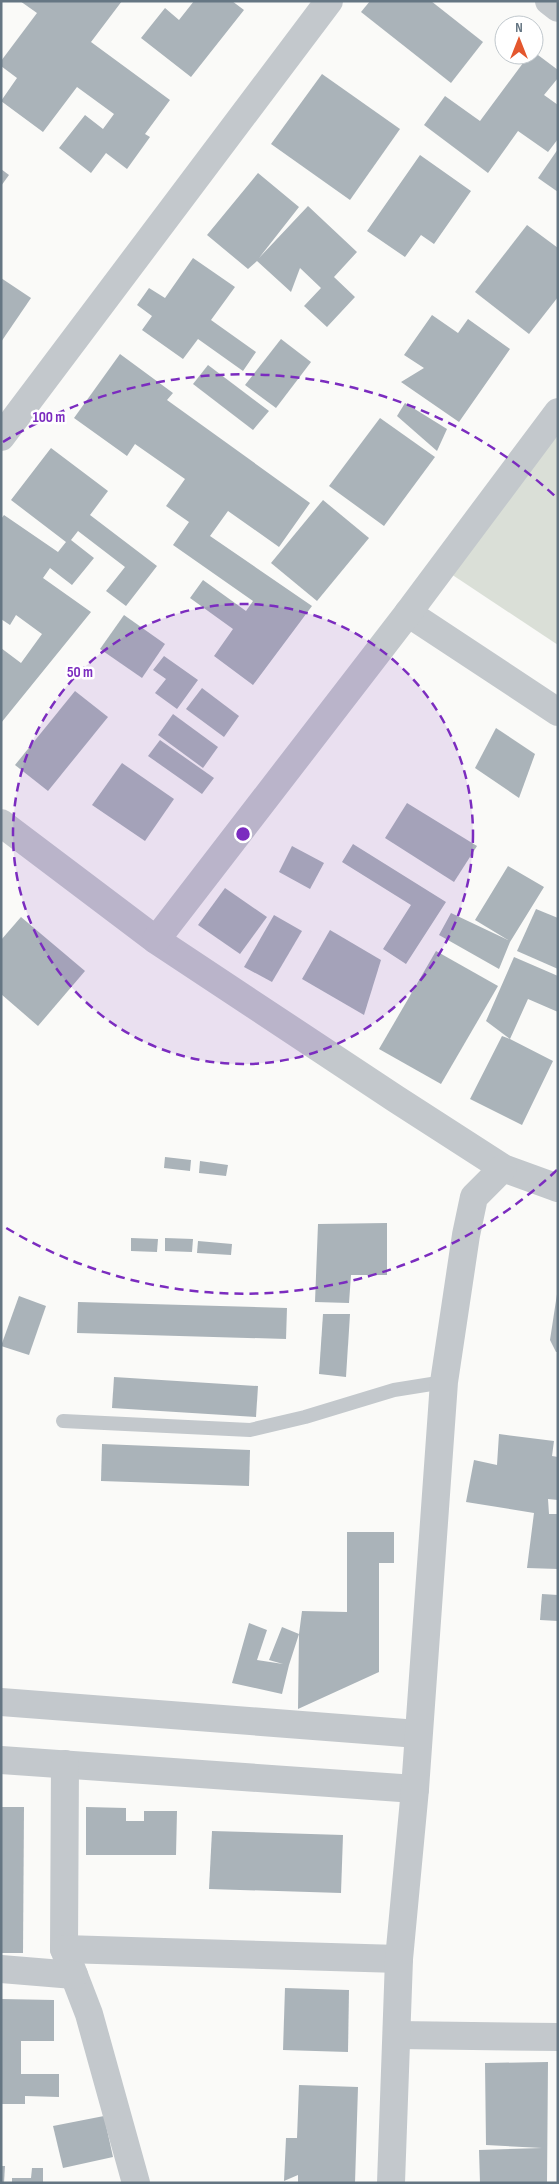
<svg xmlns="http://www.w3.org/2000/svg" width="559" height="2184" font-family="'Sofia Sans Condensed',sans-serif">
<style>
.green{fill:#dadfd7}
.building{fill:#aab3b9}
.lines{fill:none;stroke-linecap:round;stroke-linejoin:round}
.lane{stroke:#c3c8cc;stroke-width:14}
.street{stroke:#c3c8cc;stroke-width:28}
.ring{fill:none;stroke:#7b2cbf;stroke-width:2.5;stroke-dasharray:9 6}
.centre{fill:#7b2cbf;stroke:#fff;stroke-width:2.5}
.ring-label{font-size:15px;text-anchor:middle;font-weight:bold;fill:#7b2cbf;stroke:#fff;stroke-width:5;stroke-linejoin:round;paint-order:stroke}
</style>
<rect width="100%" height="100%" fill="#fafaf8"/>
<path class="green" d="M558,431v214l-116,-77z"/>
<g class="building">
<path d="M20,1h102l-31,41 79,58 -25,34 5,3 -23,32 -21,-16 -15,20 -32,-25 26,-33 18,14 11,-15 -37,-27 -34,45 -42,-31 16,-23 -16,-12v-5l36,-48z"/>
<path d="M194,1h38l12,9 -53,67 -50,-39 24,-30 14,12z"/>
<path d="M370,1h61l52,41 -32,41 -90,-71z"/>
<path d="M534,52l24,18v8l-14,17 14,10v34l-10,13 -30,-21 -30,42 -64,-48 21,-29 35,25 49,-66h5z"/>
<path d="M322,74l78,55 -50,71 -79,-56z"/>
<path d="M558,149v43l-20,-14z"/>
<path d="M420,155l51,36 -37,53 -13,-9 -16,22 -38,-26z"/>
<path d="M1,169l8,6 -8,11z"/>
<path d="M258,173l41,34 -40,51 49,-52 49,46 -23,25 21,20 -28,30 -23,-21 17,-18 -21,-20 -9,24 -34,-31 -9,8 -41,-34z"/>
<path d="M527,225l31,23v49l-29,37 -54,-42z"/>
<path d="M193,258l42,29 -24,33 45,32 -13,19 -45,-32 -15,20 -41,-29 10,-14 -15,-11 12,-17 16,10z"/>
<path d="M1,278l30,20 -30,44z"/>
<path d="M432,315l26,18 10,-14 42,30 -51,73 -58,-40 23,-14 -20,-13z"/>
<path d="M281,339l30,23 -35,46 -31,-23z"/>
<path d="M120,354l53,39 -6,7 143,103 -31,44 -51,-36 -18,25 102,70 -59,79 -39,-29 19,-27 -43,-31 13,-18 43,31 7,-10 -80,-56 16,-23 -23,-16 19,-27 -50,-35 -8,12 -53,-38z"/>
<path d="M208,365l61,46 -16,19 -60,-46z"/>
<path d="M405,403l42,26 -10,22 -40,-35z"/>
<path d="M380,418l55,39 -51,69 -55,-40z"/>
<path d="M51,448l57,43 -18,24 67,51 -31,40 -20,-15 19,-24 -47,-36 -7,9 23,18 -22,27 -22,-17 -7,10 48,34 -90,111v-75l20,15 21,-29 -26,-19 -6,10 -9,-6v-100l3,-4 54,37 8,-10 -55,-42z"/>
<path d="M323,500l46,38 -52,63 -46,-38z"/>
<path d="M124,615l41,29 -23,34 -42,-29z"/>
<path d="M164,656l34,24 -21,29 -22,-16 11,-14 -13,-9z"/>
<path d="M202,688l37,28 -15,21 -38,-28z"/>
<path d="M75,691l33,26 -60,74 -33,-26z"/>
<path d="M173,714l45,33 -15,21 -45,-33z"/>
<path d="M496,728l39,26 -16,44 -44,-30z"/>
<path d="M160,740l54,38 -12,16 -54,-38z"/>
<path d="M122,763l52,36 -29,42 -53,-36z"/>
<path d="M407,803l70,43 -23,36 -69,-44z"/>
<path d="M353,844l93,58 -40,62 -23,-15 28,-44 -69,-43z"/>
<path d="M292,846l32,17 -14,26 -31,-17z"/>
<path d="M508,866l36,21 -34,55 -11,27 -60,-34 12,-22 57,27 -33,-20z"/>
<path d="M225,888l42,29 -27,37 -42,-29z"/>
<path d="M536,909l22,9v51l-41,-18z"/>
<path d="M274,915l28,16 -30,51 -28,-15z"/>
<path d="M21,917l64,54 -47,55 -37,-32v-54z"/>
<path d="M330,930l51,30 -17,55 -62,-36z"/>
<path d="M436,951l62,35 -57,98 -62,-35z"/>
<path d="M514,957l44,19v36l-30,-13 -18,40 43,22 -31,64 -52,-26 32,-63 8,3 -24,-18z"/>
<path d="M165,1157l26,3 -1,11 -26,-3z"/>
<path d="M200,1161l28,4 -2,11 -27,-3z"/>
<path d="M387,1223v52h-36l-2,28 -34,-1 3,-78z"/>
<path d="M131,1238l27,1 -1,13 -26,-1z"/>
<path d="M165,1238l28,1 -1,13 -27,-1z"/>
<path d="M198,1241l34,3 -1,11 -34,-2z"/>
<path d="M557,1294l1,1v57h-2l-6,-12z"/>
<path d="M19,1296l27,10 -17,49 -28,-9z"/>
<path d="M78,1302l209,6 -1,31 -209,-6z"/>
<path d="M323,1314h27l-4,63 -27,-3z"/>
<path d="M114,1377l144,9 -2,31 -144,-9z"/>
<path d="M499,1434l55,7 -2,15 6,1v43l-10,-1 1,15h9v55l-31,-1 7,-55 -68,-11 8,-42 23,5z"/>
<path d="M102,1444l148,6 -1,36 -148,-5z"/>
<path d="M347,1532h47v31h-15v109l-81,37 1,-75 3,-23 45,1z"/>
<path d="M542,1594l16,1v26l-18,-1z"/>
<path d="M249,1623l18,7 -10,30 26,4 -14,-4 13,-33 17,7 -10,31 -7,29 -50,-11z"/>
<path d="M1,1807h23l-1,146h-22z"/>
<path d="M86,1807l40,1v13h18v-10h33l-1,44h-90z"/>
<path d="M212,1831l131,4 -2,58 -132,-4z"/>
<path d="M285,1988l64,2 -1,62 -65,-2z"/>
<path d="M1,1999l53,1v41h-33v33h38v23l-34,-1v8h-24z"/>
<path d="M548,2062l-1,121h-67l-1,-33 63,-2 -56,-3 -1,-82z"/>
<path d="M299,2085l59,2 -3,96h-57v-8l-14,6 2,-43h11z"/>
<path d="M104,2116l9,41 -50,11 -10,-42z"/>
<path d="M1,2166h4l-1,17h-3z"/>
<path d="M32,2168h11v15h-31v-5h19z"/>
</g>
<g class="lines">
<path class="lane" d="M63,1421l187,9 55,-13 89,-27 50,-8"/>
<g class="street">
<path d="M549,1l9,7"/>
<path d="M1,437l328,-436"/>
<path d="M408,613l150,99"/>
<path d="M1,823l155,117 240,159 107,69 55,20"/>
<path d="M156,940l252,-327 150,-201"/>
<path d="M1,1702l417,32"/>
<path d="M1,1760l414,29"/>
<path d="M65,1764l-1,185 25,65 47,169"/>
<path d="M64,1949l335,10"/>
<path d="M1,1969l73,6"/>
<path d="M397,2035l161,2"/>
<path d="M391,2183l8,-224 16,-170 29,-407 22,-147 8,-38 29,-29"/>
</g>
</g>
<circle cx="243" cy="834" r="230" fill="#7b2cbf" fill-opacity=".12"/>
<g class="ring">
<circle cx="243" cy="834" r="230"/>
<path d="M557 1170A460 460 0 0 1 3 1226M3 442A460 460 0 0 1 557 498"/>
</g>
<circle cx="243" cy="834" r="8" class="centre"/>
<g class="ring-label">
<text x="49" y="422">100 m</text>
<text x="80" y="677">50 m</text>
</g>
<rect width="559" height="2184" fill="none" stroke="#657683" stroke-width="5"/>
<g transform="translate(519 40)"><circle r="24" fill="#ffffff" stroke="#c1c8cd"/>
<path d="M0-4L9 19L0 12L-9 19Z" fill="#e4572e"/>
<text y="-8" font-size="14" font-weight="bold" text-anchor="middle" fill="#657683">N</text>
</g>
</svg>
